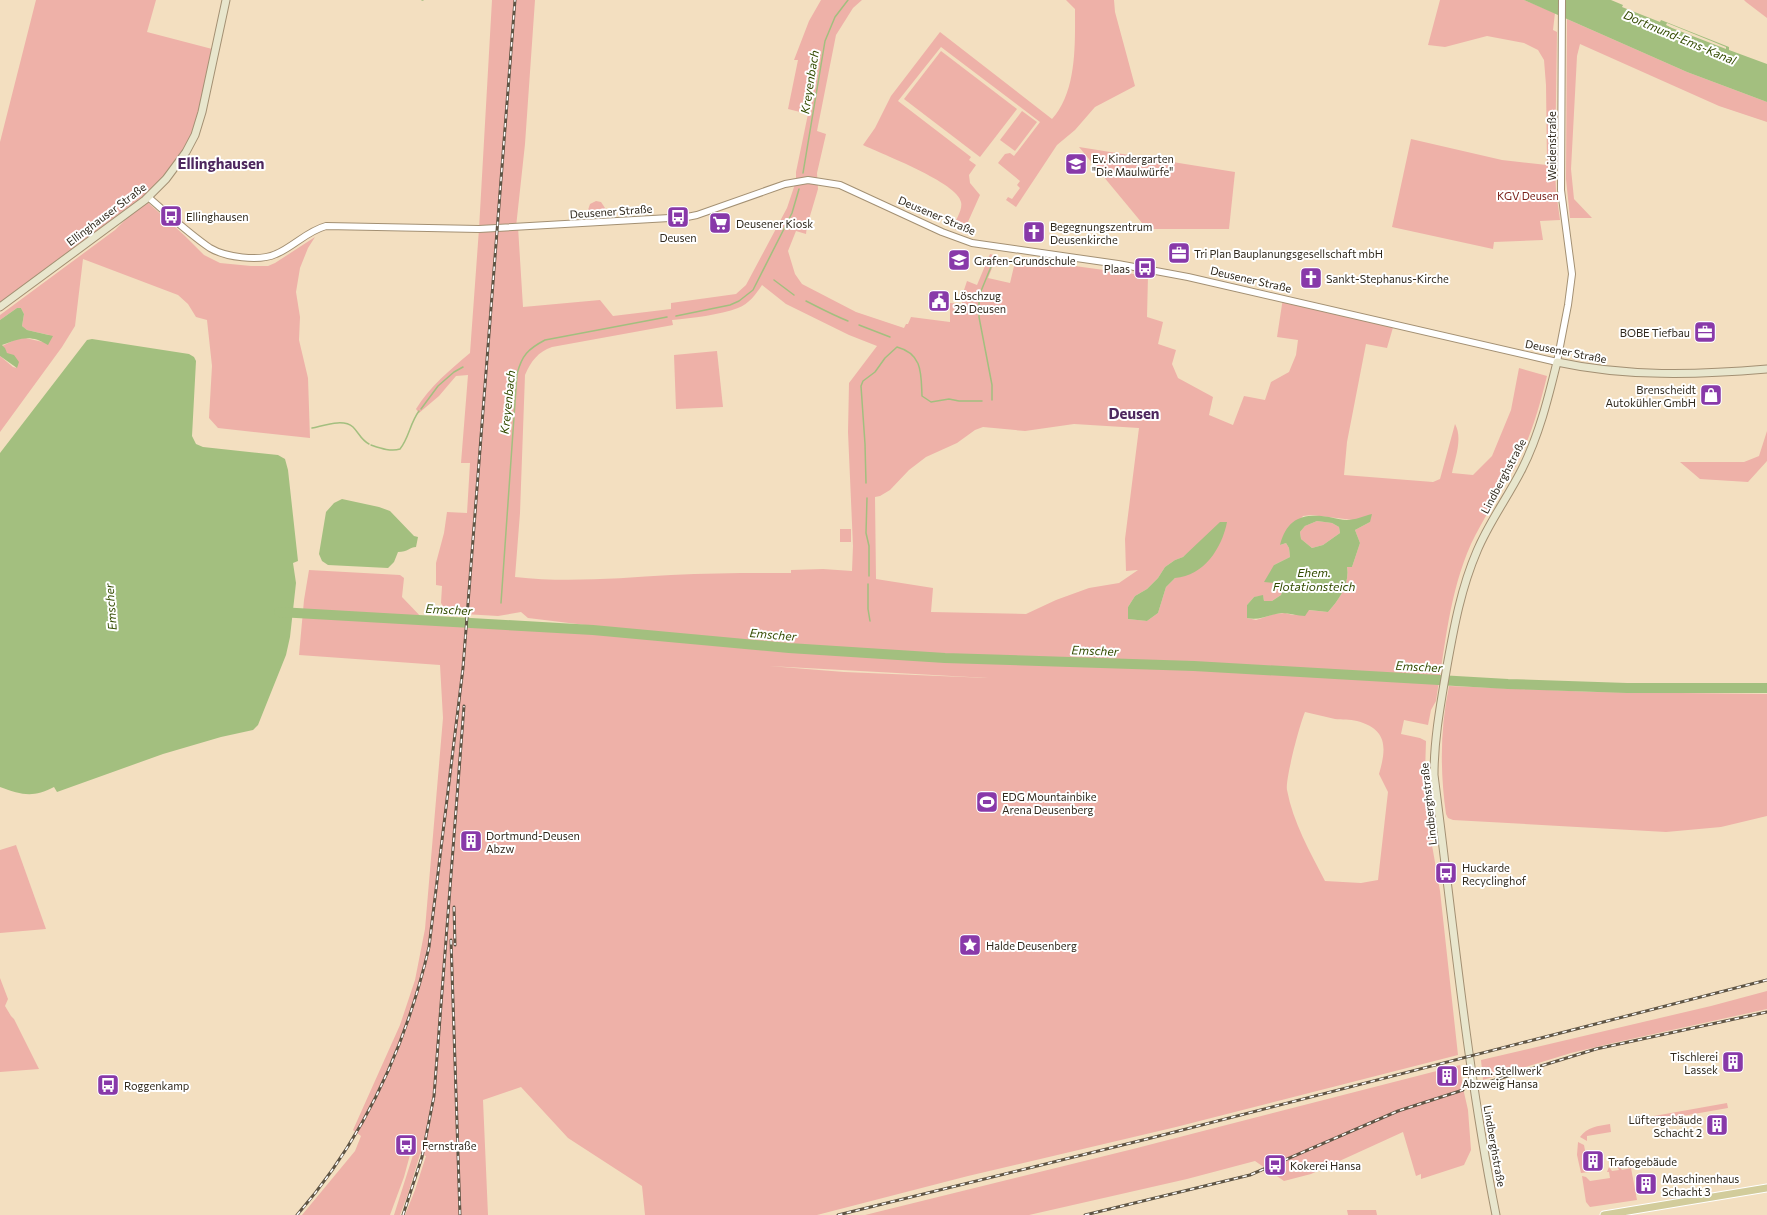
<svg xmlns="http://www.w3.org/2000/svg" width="1767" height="1215" font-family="Commissioner,sans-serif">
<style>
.green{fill:#eeb1a8;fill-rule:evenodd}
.water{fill:#a3bf7f;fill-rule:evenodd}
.pier{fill:#f3dfc0}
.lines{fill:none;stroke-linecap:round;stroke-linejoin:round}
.stream{stroke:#a3bf7f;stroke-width:1.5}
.river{stroke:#a3bf7f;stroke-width:10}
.tertiary-casing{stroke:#a39073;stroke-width:8}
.secondary-casing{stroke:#a39073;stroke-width:9}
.primary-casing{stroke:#fff;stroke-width:9}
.tertiary{stroke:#fff;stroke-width:6}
.secondary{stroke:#e8e6cd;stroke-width:7}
.primary{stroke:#d2cc9b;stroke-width:7}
.rail-casing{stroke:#5e5444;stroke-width:3}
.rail{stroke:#fff;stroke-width:1.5;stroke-dasharray:4.5;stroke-linecap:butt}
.labels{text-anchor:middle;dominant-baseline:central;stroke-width:4;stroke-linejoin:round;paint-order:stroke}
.street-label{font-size:11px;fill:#30291d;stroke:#fff}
.poi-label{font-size:11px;fill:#30291d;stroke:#fff;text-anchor:start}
.park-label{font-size:11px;fill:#7b241d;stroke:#fff}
.water-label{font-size:12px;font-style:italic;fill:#334b01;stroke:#fff}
.district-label{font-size:15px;font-weight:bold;fill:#4e285f;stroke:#fff}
</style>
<rect width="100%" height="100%" fill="#f3dfc0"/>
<g class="green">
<path d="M36,0h120l-9,32 69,18 -14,62 -16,40 -41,48 39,35 20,20 16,8 31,3h17l7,-3 40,-26 -7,11 -8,20 -4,24 4,25 -1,23 9,38 2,60 -92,-10 -9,-10 3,-52 -5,-46 -11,-3 -8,-13 -10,-9 -95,-36 -8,67 -13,21 -62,85v-76l13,11 4,1 -15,-22 19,-9 22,5 6,-7 -22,-5 -5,-4 2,-12 -3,-6h-4l-17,12v-5l115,-85 27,-27 -142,104v-165z"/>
<path d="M492,0h43l-10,144 -9,83h2l5,80 77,-7 13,16 58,-7v-6l65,-9 10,-9 41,-77 9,-27v-9l12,-58 -20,-5 10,-49h-4l15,-39 12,-21h41l-9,8 -17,27 -19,96 9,3 -9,39 1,16 -11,37 -1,8 -10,-3 -8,20 7,23 7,10 54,28 48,16 2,-4h2l3,-7 39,5v-19l12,1 1,-11 4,-12 10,4 13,-31 7,2 -9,22 22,5 6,-25 132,18 -1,41 16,5 -5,22 18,6 -4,14 6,14 35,19 -4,18 24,10 11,-29 21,4 6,-18 18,-10 7,-17 2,-15 -21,-3 6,-39 111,26 -7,24 -21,-4 -19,98 -3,33 89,7 7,-3 15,-55c8,14 0,34 -3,49l21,2 19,-19 19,-46 8,-42 28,8c-8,33 -18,67 -35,97 -14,23 -29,46 -41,71 -22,49 -26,104 -35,157l-5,9 -3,15 -24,-5 -3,14 19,4 6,3 -1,32 4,55 11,63 18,164 -282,72 -208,49 -151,39h-172l-3,-29 -74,-48 -47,-51 -38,13 5,115h-83l10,-25 11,-34 -6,-2 -12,40 -8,21h-6l20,-63 -3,-1 -7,26 -14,38h-88l53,-64 6,-15 -8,-6 47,-105 15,-45 10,-51 18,-211 -3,-53 -141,-10 5,-55 5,-30 91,5 4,3 -2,19 23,24 83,8 217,13 -197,-24 -7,-6 -23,4 -51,-3 -6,-10 1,-17 -6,-1v-22l8,-30 3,-21 20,1 3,-50h-9l7,-88 -12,1 -17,20 -20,17 -3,-4c14,-23 34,-39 54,-56l9,-124zM762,285l24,19 63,31 28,11 -28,37 -1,49 5,114 -1,25 -29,-2 -32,1v3c-40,0 -80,0 -120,2 -52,3 -104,8 -156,2l5,-64 5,-138c6,-14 13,-23 27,-28l121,-22 -1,-5c20,-2 48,-5 66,-12 11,-4 18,-14 24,-23zM1074,424l65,4 -14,111 1,32 12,-1 -19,13 -30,5 -33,12 -30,14 -95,-2 2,-24 -57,-9 -1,-82 5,-1 10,-6 19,-20 17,-13 31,-14 18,-13 8,-3 42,4zM1311,515l59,7 -15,8 5,13 -8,24h-5c3,17 -8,33 -19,45l-20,-2 -15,5 -8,-2 -11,1 -18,6 -9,-2v-13l7,-8 9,-1 1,5h8l9,-6 3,-9 -10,-21 16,-8 -1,-9 -3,-5 -6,2 23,-29zM1203,540l-28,38 -9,9 -8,26 -11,8 -19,-2v-12l7,-11 12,-7 11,-11 7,-11 10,-7 8,-3zM769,666l219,12 -144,-6zM1305,712c10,2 20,5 30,7 7,1 15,0 22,2 30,8 30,26 22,53l9,18 -10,88 -17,3 -36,-2c-15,-29 -32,-59 -38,-91 -2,-10 13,-67 18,-78z"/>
<path d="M1066,0h48l1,12 20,74 -40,21 -20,23 -18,15 -41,62 -10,-7 2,-3 4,2 8,-11 -3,-3 3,-4 -22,-18 7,-9 5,-1 4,3 26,-34 -99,-75 -43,54 73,56 -2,3 7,5 -7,10 1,8 10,12 -17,38 -11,-5c3,-7 11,-18 9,-26 -3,-19 -79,-48 -98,-57l12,-17 16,-32 49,-64 112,87c25,-28 23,-74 23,-110z"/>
<path d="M1440,0h84l31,13 -2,17 4,2 -2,134 1,25 4,29 -20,1 3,19 -49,2 -1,7 -101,-22 19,-88 91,21 45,5 -1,-80 -2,-25 -6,-10 -14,-7 -37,-7 -42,11 -17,-2z"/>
<path d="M1744,0h23v18l-21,-16z"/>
<path d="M1567,19l120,53 80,30v20l-48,-16 -139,-62 -3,12 -6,113 3,30 18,19h-22l-4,-39z"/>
<path d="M941,51l76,58 -37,48 -76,-58z"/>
<path d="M1022,111l15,11 -22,29 -15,-11z"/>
<path d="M1079,147l156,25 -6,57h-82z"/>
<path d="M596,201l5,1 8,12h-20l-1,-4 2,-6z"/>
<path d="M717,351l6,56 -47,2 -2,-54z"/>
<path d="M1767,431v30l-19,21 -48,-3 -20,-17h64l15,-6z"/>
<path d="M1317,521l15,2 7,4 1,6 -17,12 -11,3 -11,-9 -1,-7 5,-6z"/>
<rect x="840" y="529" width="11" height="13"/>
<path d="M1449,686l145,6 173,2v122l-46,11 -55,5 -213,-12 -5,-2 -2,-4c-6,-43 -6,-85 3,-128z"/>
<path d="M16,845l30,84 -46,4v-83z"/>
<path d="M0,978l8,21 -3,7 6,10 3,3 25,50 -39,3z"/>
<path d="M1767,991v18l-154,34 -42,10 -88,27 -2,-20 230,-54z"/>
<path d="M1460,1065l3,23 5,22 3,40 -7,15 -43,14v-5l-5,2 -13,-44 -92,42 -27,7 -29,-20 -68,18 -158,36h-164l268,-66z"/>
<path d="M1727,1103l1,5 -74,13v-5z"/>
<path d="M1610,1124l1,8 -24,4v5l-7,-4c7,-10 18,-11 30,-13z"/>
<path d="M1578,1142l6,3 5,27 -8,1 -4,-18z"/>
<path d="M1618,1165l4,5 9,-2 6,32 -47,7 -4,-5 -4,-26 4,1 4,4 20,-3 -1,-6h-2l2,-5 3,4 7,-1 -2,-4z"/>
<path d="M1347,1210h29l1,5h-29z"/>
</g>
<g class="water">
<path d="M1524,0h87l12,5 -1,2 38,15 1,-2 68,27v3l38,14v38l-80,-30z"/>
<path d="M17,308h4l3,6 -2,12 5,4 26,6 -5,9c-17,-11 -28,-7 -46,0l3,3 2,5 7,2 5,7 -2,6 -17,-12v-36z"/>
<path d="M92,339l97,15 5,3 2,4 -4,75 4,8 7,3 75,8 7,4 3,11 10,91 -5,2 3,20 -6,54 -4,18 -28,70 -5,5 -32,7 -58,17 -106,38 -3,-5c-21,11 -32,8 -54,0v-334l77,-100 10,-13z"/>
<path d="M342,499l37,8 11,4 24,25 4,1 -2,10c-6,0 -8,5 -18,5l-4,10 -6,6 -60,-3 -6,-4 -3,-7 7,-42 8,-9z"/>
<path d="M1372,514l-2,8 -15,8 5,13 -8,24h-5c3,17 -8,33 -19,45l-19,-2 -4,6c-7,0 -16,-3 -23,-3 -12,1 -22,8 -35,5v-13l7,-8 9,-2 1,6h8l9,-6 3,-9 -5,-6 -5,3 -10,-1 10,-17 16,-8 -1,-9 -3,-5 -6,2c7,-27 23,-32 49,-28 6,1 13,3 18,3 8,0 17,-4 25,-6zM1317,521l15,2 7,4 1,6 -17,12 -11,3 -11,-9 -1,-7 5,-6z"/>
<path d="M1220,522h7c-5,26 -23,54 -52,56l-9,9 -8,26 -11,8 -19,-2v-12l7,-11 12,-7 11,-11 7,-11 10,-7 8,-3z"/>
</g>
<path class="pier" d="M1667,23l59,24v2l-54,-21 -6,-3z"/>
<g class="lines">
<g class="stream">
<path d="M422,0h1"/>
<path d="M803,173l22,-132 10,-24 13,-17"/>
<path d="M774,280l20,15"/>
<path d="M806,301c14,7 27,14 42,20"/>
<path d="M676,316l54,-11 9,-4 14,-11 39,-77 7,-24"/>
<path d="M859,325l31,12"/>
<path d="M992,400v-15l-13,-68v-21l16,-39"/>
<path d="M421,409l17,-23 16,-14 9,-5"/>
<path d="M312,428c11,-2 31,-10 41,-1 6,6 8,13 16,17"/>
<path d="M371,445c9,3 20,7 29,4 9,-11 10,-26 19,-38"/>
<path d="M866,483l-1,-39 -4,-58 2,-5 12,-9 10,-14 12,-11c26,7 24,27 25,49l9,6 18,-3 10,2h23"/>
<path d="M867,498l-1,35 3,13v30"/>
<path d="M868,584v25l2,12"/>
<path d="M501,603l16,-229c5,-19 11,-25 28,-34l122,-23"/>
</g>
<path class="river" d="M279,612l314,18 196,18 156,10 249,8 314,18 119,4h140"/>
<g class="tertiary-casing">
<path id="tertiary" d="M148,197c20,17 40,36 62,51 15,9 49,14 66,6 17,-7 31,-23 50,-28l153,3 208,-12 10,-2 88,-31 23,-4 32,5 102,47 30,11 146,21 70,13 369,85 11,-57 4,-31 -11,-84 1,-190"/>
</g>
<g class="secondary-casing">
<g id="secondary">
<path d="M0,307l145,-107 21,-21 20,-27 9,-17 7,-23 24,-112"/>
<path d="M1496,1215c-29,-146 -43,-293 -62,-440 0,-37 7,-73 13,-109 7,-39 14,-78 30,-115 12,-29 31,-54 45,-82 17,-34 26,-70 35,-107 69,15 140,13 210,7"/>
</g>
</g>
<g class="primary-casing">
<path id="primary" d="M1604,1215l163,-27"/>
</g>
<use href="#tertiary" class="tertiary"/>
<use href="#secondary" class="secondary"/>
<use href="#primary" class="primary"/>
<g class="rail-casing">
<g id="rail">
<path d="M454,907l1,38"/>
<path d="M451,940l9,275"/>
<path d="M1482,1084l114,-35 171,-37"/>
<path d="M297,1215c67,-77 109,-169 132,-268l34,-279 52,-668"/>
<path d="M403,1215l19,-58 12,-61 30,-390"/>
<path d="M838,1215l313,-77 616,-158"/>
<path d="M1085,1215l165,-40 148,-64 65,-21"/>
</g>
</g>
<use href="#rail" class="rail"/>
</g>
<defs>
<g id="school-square" transform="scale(1.15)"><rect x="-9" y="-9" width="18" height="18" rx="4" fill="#8839a9" stroke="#fff"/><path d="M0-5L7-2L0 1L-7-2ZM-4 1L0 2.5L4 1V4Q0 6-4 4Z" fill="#fff"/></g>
<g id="bus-square" transform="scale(1.15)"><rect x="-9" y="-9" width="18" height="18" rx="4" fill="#8839a9" stroke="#fff"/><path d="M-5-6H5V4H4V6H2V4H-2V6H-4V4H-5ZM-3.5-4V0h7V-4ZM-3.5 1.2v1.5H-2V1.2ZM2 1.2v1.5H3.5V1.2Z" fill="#fff"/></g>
<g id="supermarket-square" transform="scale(1.15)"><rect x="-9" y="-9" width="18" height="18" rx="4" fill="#8839a9" stroke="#fff"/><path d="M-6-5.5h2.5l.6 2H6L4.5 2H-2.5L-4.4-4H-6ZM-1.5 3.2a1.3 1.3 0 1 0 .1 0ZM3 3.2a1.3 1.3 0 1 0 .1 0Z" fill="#fff"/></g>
<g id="church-square" transform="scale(1.15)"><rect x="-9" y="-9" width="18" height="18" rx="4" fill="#8839a9" stroke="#fff"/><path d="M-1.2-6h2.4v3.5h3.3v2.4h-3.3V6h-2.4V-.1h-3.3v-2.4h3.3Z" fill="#fff"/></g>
<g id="office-square" transform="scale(1.15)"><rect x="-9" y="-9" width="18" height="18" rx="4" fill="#8839a9" stroke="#fff"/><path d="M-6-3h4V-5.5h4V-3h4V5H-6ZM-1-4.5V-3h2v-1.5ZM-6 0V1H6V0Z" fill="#fff"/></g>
<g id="civic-square" transform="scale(1.15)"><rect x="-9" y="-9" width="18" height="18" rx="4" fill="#8839a9" stroke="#fff"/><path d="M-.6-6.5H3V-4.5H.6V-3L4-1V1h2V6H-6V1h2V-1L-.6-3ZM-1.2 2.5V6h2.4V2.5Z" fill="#fff"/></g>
<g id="shop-square" transform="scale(1.15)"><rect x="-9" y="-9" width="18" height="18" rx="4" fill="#8839a9" stroke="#fff"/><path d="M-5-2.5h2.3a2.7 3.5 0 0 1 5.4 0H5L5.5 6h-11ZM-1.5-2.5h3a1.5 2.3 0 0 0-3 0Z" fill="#fff"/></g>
<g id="stadium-square" transform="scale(1.15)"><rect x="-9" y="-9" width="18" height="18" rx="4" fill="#8839a9" stroke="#fff"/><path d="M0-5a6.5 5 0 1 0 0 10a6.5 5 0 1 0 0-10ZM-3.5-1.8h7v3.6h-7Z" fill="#fff"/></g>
<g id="building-square" transform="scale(1.15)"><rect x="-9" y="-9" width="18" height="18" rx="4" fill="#8839a9" stroke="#fff"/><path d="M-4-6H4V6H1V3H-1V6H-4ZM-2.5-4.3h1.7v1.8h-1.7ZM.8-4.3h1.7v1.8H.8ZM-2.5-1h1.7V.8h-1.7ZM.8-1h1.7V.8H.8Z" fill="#fff"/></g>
<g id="sight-square" transform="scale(1.15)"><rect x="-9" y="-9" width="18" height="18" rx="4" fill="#8839a9" stroke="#fff"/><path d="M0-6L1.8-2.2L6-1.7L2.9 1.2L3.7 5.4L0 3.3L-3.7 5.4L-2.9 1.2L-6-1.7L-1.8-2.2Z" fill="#fff"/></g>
</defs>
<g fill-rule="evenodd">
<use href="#school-square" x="1076" y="164"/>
<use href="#bus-square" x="171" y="216"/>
<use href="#bus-square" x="678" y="217"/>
<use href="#supermarket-square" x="720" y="223"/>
<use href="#church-square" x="1034" y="232"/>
<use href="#office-square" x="1179" y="253"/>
<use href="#school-square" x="959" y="260"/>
<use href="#bus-square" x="1145" y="268"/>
<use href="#church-square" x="1311" y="278"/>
<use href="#civic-square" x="939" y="301"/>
<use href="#office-square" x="1705" y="332"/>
<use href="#shop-square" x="1711" y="395"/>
<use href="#stadium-square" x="987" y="802"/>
<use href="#building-square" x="471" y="841"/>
<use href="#bus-square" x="1446" y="873"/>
<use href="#sight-square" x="970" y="945"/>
<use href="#building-square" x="1733" y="1062"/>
<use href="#building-square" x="1447" y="1076"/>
<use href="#bus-square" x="108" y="1085"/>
<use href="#building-square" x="1717" y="1125"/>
<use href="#bus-square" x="406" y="1145"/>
<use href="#building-square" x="1593" y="1161"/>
<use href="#bus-square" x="1275" y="1165"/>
<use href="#building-square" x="1646" y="1184"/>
</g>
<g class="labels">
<g class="street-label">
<text transform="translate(1551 146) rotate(-90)">Weidenstraße</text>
<text transform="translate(611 211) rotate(-4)">Deusener Straße</text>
<text transform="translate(106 214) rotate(-37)">Ellinghauser Straße</text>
<text transform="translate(937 215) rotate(23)">Deusener Straße</text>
<text transform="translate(1251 279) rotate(13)">Deusener Straße</text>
<text transform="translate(1566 351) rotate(11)">Deusener Straße</text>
<text transform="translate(1503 476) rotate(-62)">Lindberghstraße</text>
<text transform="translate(1428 804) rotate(-96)">Lindberghstraße</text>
<text transform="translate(1495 1146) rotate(80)">Lindberghstraße</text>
</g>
<g class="poi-label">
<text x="1092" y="158">Ev. Kindergarten<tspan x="1092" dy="13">"Die Maulwürfe"</tspan></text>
<text x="186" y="216">Ellinghausen</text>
<text x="736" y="223">Deusener Kiosk</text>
<text x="1050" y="226">Begegnungszentrum<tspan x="1050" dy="13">Deusenkirche</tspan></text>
<text x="678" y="237" text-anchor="middle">Deusen</text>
<text x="1194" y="253">Tri Plan Bauplanungsgesellschaft mbH</text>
<text x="974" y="260">Grafen-Grundschule</text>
<text x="1130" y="268" text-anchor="end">Plaas</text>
<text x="1326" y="278">Sankt-Stephanus-Kirche</text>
<text x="954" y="295">Löschzug<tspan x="954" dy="13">29 Deusen</tspan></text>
<text x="1690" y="332" text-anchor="end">BOBE Tiefbau</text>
<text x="1696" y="389" text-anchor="end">Brenscheidt<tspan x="1696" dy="13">Autokühler GmbH</tspan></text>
<text x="1002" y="796">EDG Mountainbike<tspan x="1002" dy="13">Arena Deusenberg</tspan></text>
<text x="486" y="835">Dortmund-Deusen<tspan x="486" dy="13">Abzw</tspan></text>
<text x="1462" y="867">Huckarde<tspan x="1462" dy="13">Recyclinghof</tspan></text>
<text x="986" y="945">Halde Deusenberg</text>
<text x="1718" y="1056" text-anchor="end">Tischlerei<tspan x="1718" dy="13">Lassek</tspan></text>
<text x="1462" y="1070">Ehem. Stellwerk<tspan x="1462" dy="13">Abzweig Hansa</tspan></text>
<text x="124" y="1085">Roggenkamp</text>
<text x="1702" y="1119" text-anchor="end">Lüftergebäude<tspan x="1702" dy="13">Schacht 2</tspan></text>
<text x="422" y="1145">Fernstraße</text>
<text x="1608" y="1161">Trafogebäude</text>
<text x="1290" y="1165">Kokerei Hansa</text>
<text x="1662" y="1178">Maschinenhaus<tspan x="1662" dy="13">Schacht 3</tspan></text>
</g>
<g class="park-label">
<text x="1528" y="195">KGV Deusen</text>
</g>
<g class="water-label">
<text transform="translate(1680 37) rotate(23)">Dortmund-Ems-Kanal</text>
<text transform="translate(809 82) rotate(-81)">Kreyenbach</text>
<text transform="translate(507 402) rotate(-84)">Kreyenbach</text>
<text x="1314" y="572">Ehem.<tspan x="1314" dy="14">Flotationsteich</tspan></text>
<text transform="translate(110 607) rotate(-94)">Emscher</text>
<text transform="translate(449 609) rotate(3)">Emscher</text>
<text transform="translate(773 634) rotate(5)">Emscher</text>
<text transform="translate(1095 650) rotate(2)">Emscher</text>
<text transform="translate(1419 666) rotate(3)">Emscher</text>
</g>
<g class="district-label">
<text x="221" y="163">Ellinghausen</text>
<text x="1134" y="413">Deusen</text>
</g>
</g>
</svg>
